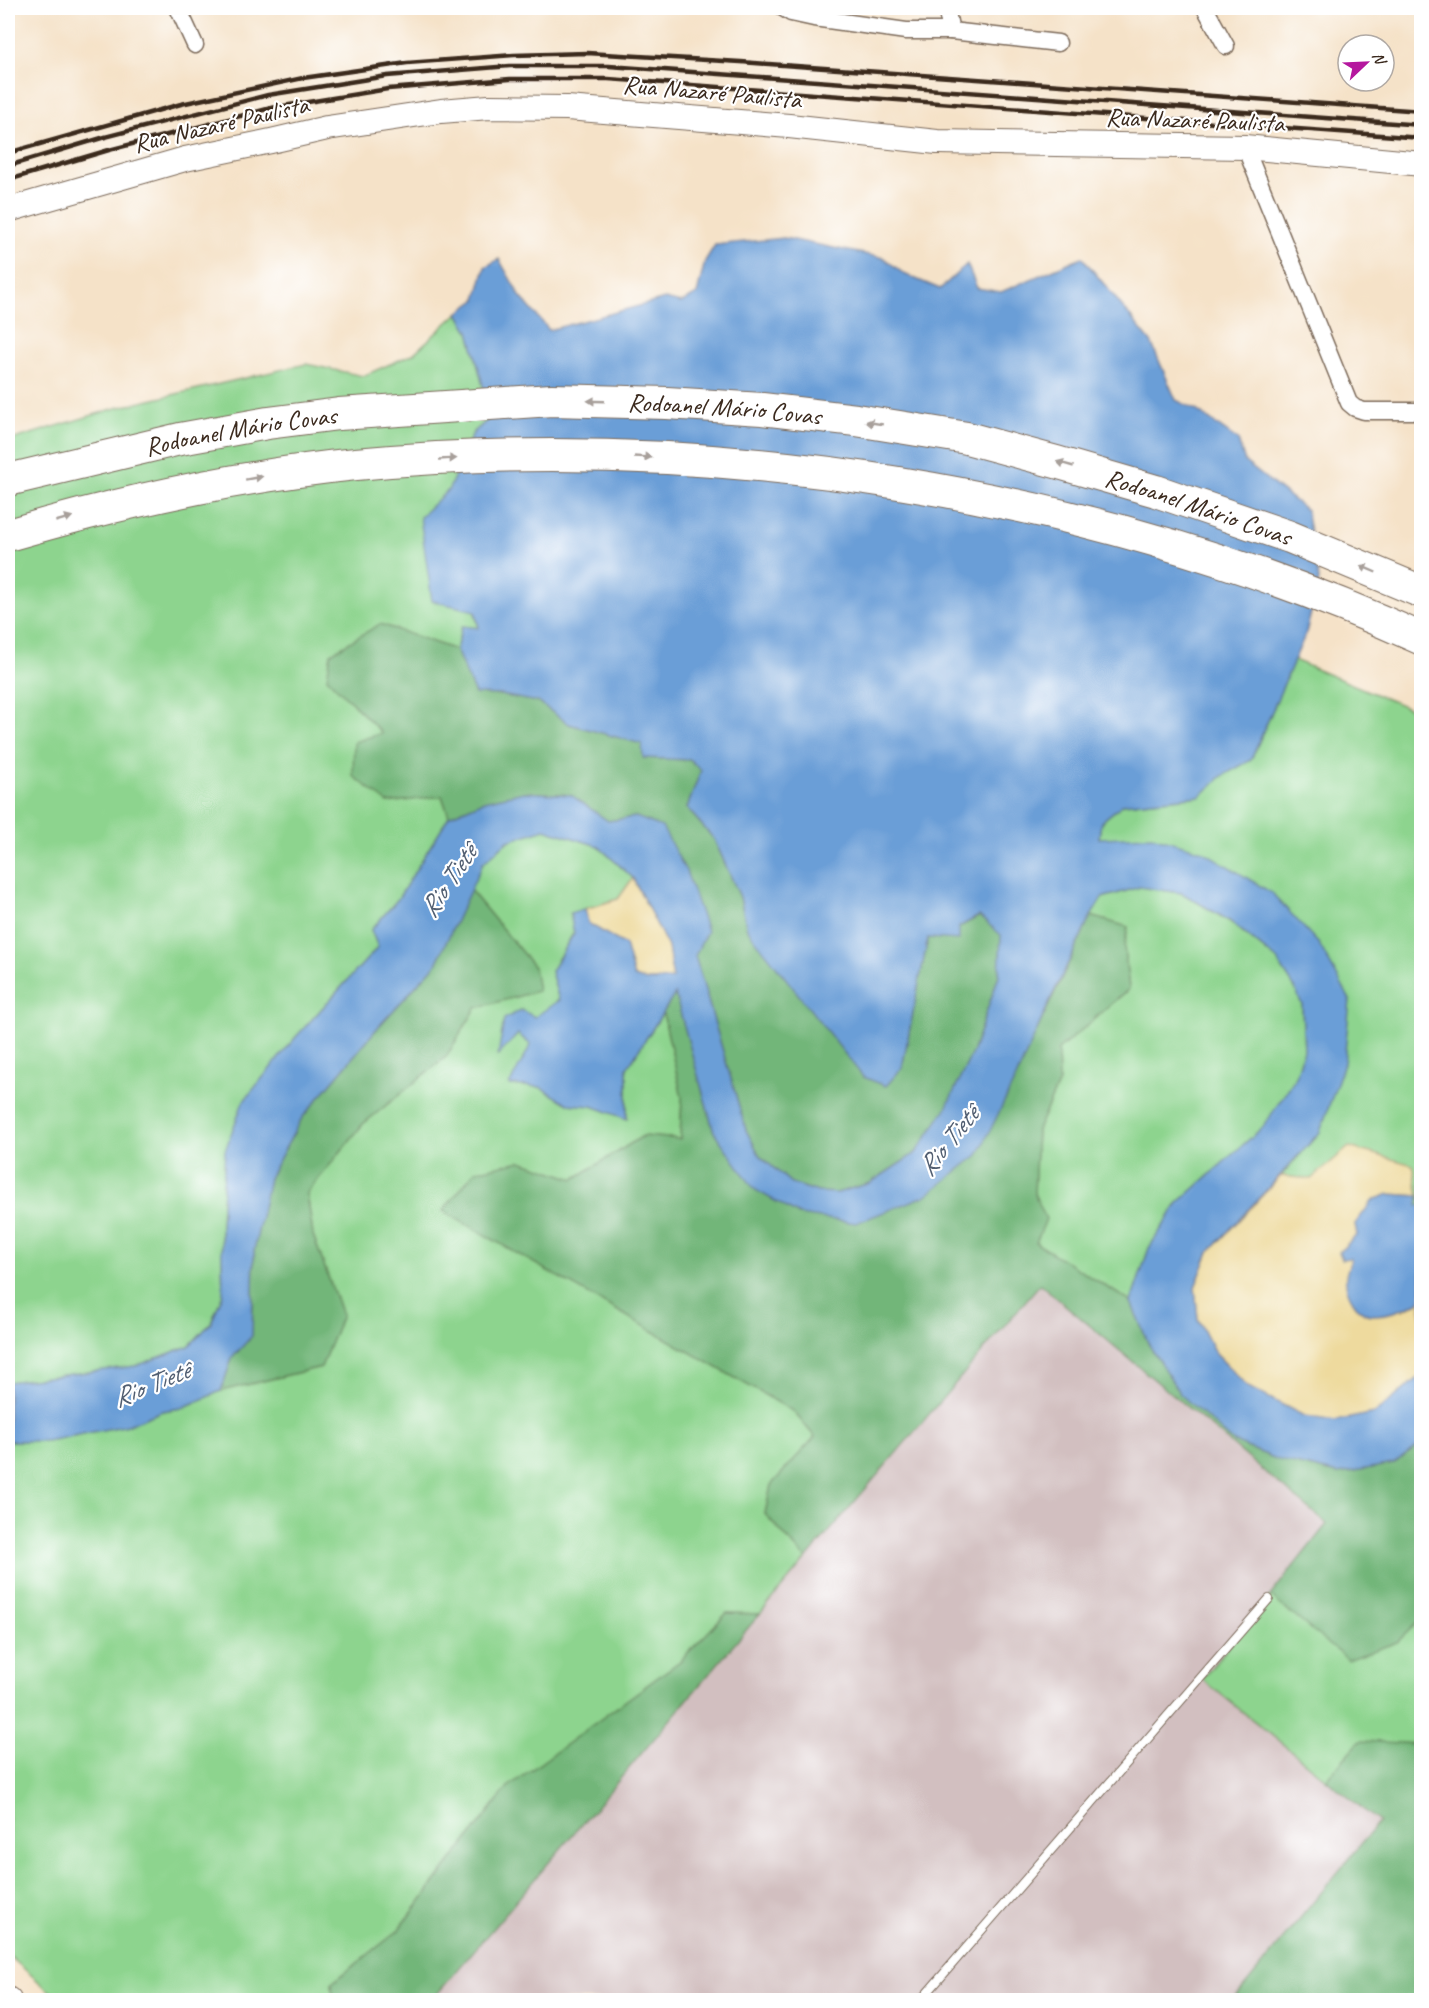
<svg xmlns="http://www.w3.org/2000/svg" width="1429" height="2008" font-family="Caveat,sans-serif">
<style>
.industrial{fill:#d2bfc0}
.green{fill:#8dd48e;stroke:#647f56;stroke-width:1.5}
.forest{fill:#72b679;stroke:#56704c;stroke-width:1.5}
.sand{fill:#eeda9e;stroke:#94825e;stroke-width:1.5}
.water{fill:#6b9ed7;stroke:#53647a;stroke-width:1.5}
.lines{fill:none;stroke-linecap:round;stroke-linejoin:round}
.service-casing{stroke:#7c6a5a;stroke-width:10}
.minor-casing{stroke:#7c6a5a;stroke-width:19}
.secondary-casing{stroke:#7c6a5a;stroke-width:26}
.motorway-casing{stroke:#7c6a5a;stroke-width:34}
.service{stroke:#fff;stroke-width:8}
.minor{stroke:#fff;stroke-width:16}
.secondary{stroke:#fff;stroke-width:24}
.motorway{stroke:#fff;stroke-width:32}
.rail{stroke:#3b2a1e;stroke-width:4.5}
.oneway{fill:#a79f9a}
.labels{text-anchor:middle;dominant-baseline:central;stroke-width:4.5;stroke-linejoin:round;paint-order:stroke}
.street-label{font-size:26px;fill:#3b2a1e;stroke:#fff}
.water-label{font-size:27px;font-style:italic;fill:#515e71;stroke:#fff}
</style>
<rect width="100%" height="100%" fill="#fff"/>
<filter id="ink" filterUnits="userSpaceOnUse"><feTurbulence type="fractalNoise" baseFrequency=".0167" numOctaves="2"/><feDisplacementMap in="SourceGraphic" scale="12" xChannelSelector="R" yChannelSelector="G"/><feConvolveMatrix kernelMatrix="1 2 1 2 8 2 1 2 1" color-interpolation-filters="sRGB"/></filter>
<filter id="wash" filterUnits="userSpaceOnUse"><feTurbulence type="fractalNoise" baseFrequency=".008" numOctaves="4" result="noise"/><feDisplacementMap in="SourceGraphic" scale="24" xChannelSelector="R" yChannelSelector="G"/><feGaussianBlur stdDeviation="1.35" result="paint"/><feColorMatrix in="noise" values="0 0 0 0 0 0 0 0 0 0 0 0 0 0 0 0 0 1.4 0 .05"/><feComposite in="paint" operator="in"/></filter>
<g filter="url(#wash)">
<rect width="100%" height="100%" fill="#f5e2c8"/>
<path class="industrial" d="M1040,1284l287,241 -125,154 177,142 -146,179h-801z"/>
<g class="green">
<path d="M458,313l11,18 22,86 -18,16 -23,56 -30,29 54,92 5,18 -17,-2 -6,24 -76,-26 2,110 6,69 54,-7 7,20 -51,83 -27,31 7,17 -83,91 -70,113 -4,75 2,68 -12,29 -22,23 -53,20 -128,16v-941l108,-33 190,-44 57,12 50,-22z"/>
<path d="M1294,660l127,53v493l-3,-1 1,-9 -138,-20 39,-44 -1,-188 -220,-105 2,-17 22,-18 77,-8 22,-20 29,-16z"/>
<path d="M545,829l53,17 35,32 -15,21 -48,14 4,19 -23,39 8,29 -24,18 -14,-8 -22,44 19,-20 13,11 -21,40 30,2 28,17 24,2 35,13v-51l36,-55 19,84 -2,42 -37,-3 -69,43 -53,-18 -78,50 350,200 22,26 -44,48 -6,29 41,45 -46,55 -33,-1 -47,48 -172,126 -110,144 -66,52 1,17h-273l-52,-45v-514h39l81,-16 34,-14 20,-3 39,-17 100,-24 21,-52 -29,-80 -6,-42 56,-69 83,-67 30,-49 58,-41 -64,-77 13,-27 25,-22z"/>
<path d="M1140,887l42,6 48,29 47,38 18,28 7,17 2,45 -8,27 -33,50 -85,76 -29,45 -18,54 -96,-59 -1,-50 3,-63 22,-48 -1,-32 71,-61 -5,-42 4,-20 -37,-11 11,-18z"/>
<path d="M1270,1596l127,46 24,-23v125l-61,-2 -34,37 -124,-100z"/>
</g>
<g class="forest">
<path d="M380,624l76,26 19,44 26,1 37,7 31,22 74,20 1,14 46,2 11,10 -14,38 27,31 26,58 7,32 155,139 26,-130 31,-11 21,-11 22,19 -3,40 -26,76 -27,59 -30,43 -46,30 -33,10 -19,-1 -27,-9 -31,-27 -14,-26 -51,-174 -59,-139 -28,4 -38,-26 -46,-3 -40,9 -35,15 -7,-20 -54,7 -35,-27 1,-34 28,-9 -55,-55 4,-25z"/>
<path d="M470,890l64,77 4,24 -62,17 -30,49 -83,67 -56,69 6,42 29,80 -21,52 -100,24 11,-33 20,-23 2,-84 15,-73 33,-60 77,-92 57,-62z"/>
<path d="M1091,916l37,11 -4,20 5,42 -71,61 1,32 -22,48 -3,63 12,26 -10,24 95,59 18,43 85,97 45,18 59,14 55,-10 28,-20v175l-24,23 -49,18 -78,-64 57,-72 -287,-240 -234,275 -41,-45 6,-29 44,-48 -22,-26 -350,-200 32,-40 46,-10 53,18 69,-43 37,3 2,-42 -19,-84 12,-20 39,139 85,83 179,-60z"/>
<path d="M727,1613l33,1 -328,386h-99l-1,-17 66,-52 110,-144 172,-126z"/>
<path d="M1360,1741l61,3v256h-188l146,-178 -53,-43z"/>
</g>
<g class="sand">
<path d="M633,878l35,69 5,33 -26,1 -13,-4 -9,-32 -37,-22 -3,-14 33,-10z"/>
<path d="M1349,1147l64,18 6,31 -30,-2 -34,30 3,11 -7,22 52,53 18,-10v76l-46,37 -40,8 -31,-5 -56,-29 -33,-34 -17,-34 -3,-32 14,-35 72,-76 30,3z"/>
</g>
<g class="water">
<path d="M784,238l100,20 20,16 36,15 27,-25 10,24 24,4 81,-35 69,85 25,58 20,10 42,30 7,22 61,48 13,70 -13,53 -55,127 -29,16 -22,20 -77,8 -22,18 -2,16 53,-2 51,15 69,42 47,51 31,56 -6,63 -24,69 -111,120 -14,35 3,32 17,34 33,34 56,29 31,5 40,-8 46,-37v68l-28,20 -55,10 -59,-14 -45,-18 -54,-48 -31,-49 -18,-43 18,-54 29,-45 85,-76 33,-50 8,-27 -2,-45 -7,-17 -18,-28 -47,-39 -48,-28 -42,-6 -38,11 -11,18 -39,80 -36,82 -38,77 -53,41 -69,27 -57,-8 -45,-26 -40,-57 -39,-138 -48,74v51l-35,-13 -24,-2 -28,-17 -31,-2 22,-40 -13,-11 -20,22 6,-37 17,-9 14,7 24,-17 -8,-29 23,-38 -4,-20 15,-4 3,14 37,22 9,32 13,4 26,-2 -5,-32 -35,-69 -35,-32 -53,-17 -37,12 -25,22 -47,101 -57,62 -77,92 -33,60 -15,73 -2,85 -20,22 -11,33 -39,17 -20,3 -34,14 -81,16h-39v-59l128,-16 53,-20 22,-23 12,-29 -2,-68 4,-75 18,-49 52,-64 83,-91 -7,-17 27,-31 51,-83 35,-15 40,-9 47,3 37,26 28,-4 26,10 24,44 21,60 -12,25 51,174 14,26 31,27 27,9 19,1 33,-10 46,-30 29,-43 28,-59 26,-76 2,-40 -22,-19 -20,11v13l-31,-2 -26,130 -16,18 -23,-9 -116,-148 -7,-32 -26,-58 -27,-31 14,-38 -11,-10 -47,-2 -1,-14 -73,-20 -31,-22 -37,-7 -26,-1 -19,-44 6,-24 17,2 -4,-17 -43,-10 -12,-84 29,-28 24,-56 18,-16 -22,-86 -11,-18 18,-13 9,-33 14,-8 21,37 29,34 116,-31 16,4 16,-9 8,-33 10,-16z"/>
<path d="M1389,1194l30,2 -1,9 4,1 -1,94c-14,8 -31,15 -48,15 -16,0 -29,-25 -27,-39 1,-6 4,-12 5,-18l-9,1 -3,-7 18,-17 -2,-11 18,-24z"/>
</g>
</g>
<g filter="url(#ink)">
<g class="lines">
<g class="service-casing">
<path id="service" d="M921,2000l348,-401"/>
</g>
<g class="minor-casing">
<g id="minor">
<path d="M178,8l17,37"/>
<path d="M783,8l8,5 23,5 92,13h45l107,12"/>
<path d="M946,8l5,23"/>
<path d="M1205,8l21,38"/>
<path d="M1245,147l104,256 6,5 9,3h58"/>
</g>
</g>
<g class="secondary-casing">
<g id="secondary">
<path d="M8,210l177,-51 86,-18 56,-13 114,-17 48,-4 78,1 222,18 148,16 308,5 177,17"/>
<path d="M8,1999l1,1"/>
</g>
</g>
<g class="motorway-casing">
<g id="motorway">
<path id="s1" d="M8,480l172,-41 88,-16 71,-9 213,-14 115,3 95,6 94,11 111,18 89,24 100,29 134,46 132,55"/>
<path d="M8,535c113,-33 230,-59 348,-71 359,-33 737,26 1066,175"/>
</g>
</g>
<use href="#service" class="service"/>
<use href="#minor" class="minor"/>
<use href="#secondary" class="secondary"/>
<use href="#motorway" class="motorway"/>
<g class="rail">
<path d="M8,153l173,-49 122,-26 104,-15 107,-8 73,-2 154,9 681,49"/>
<path d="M8,166l97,-29 163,-42 119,-19 123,-10h99l813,59"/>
<path d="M8,180l101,-30 162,-42 117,-19 122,-10h98l814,59"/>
</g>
</g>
<defs><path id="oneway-solid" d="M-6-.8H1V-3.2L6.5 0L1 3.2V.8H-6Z" transform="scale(1.5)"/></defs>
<g class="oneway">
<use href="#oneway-solid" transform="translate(596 401) rotate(-178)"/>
<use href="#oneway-solid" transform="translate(874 423) rotate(-171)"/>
<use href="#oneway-solid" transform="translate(643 457) rotate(3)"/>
<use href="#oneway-solid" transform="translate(448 459) rotate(-3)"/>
<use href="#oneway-solid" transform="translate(1065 464) rotate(-164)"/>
<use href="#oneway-solid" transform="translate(254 478) rotate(-10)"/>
<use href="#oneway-solid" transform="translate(64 519) rotate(-16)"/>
<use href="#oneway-solid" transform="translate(1368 569) rotate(-157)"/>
</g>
</g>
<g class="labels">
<g class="street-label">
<text transform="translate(712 92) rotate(5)">Rua Nazaré Paulista</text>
<text transform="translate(1195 120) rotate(2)">Rua Nazaré Paulista</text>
<text transform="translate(221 124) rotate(-13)">Rua Nazaré Paulista</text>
<text stroke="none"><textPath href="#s1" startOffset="724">Rodoanel Mário Covas</textPath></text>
<text stroke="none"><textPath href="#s1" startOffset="238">Rodoanel Mário Covas</textPath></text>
<text stroke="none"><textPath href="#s1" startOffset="1210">Rodoanel Mário Covas</textPath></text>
</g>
<g class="water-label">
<text transform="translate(448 881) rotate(-56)">Rio Tietê</text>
<text transform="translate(948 1141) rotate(-51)">Rio Tietê</text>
<text transform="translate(151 1384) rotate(-22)">Rio Tietê</text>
</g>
</g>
<rect width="1429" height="2008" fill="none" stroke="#fff" stroke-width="30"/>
<g transform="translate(1366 63) rotate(67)"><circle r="28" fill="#ffffff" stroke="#b1aaa5" stroke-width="1.5"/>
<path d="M0-4.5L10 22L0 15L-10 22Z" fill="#b5179e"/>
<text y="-9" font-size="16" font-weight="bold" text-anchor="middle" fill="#3b2a1e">N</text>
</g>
</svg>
